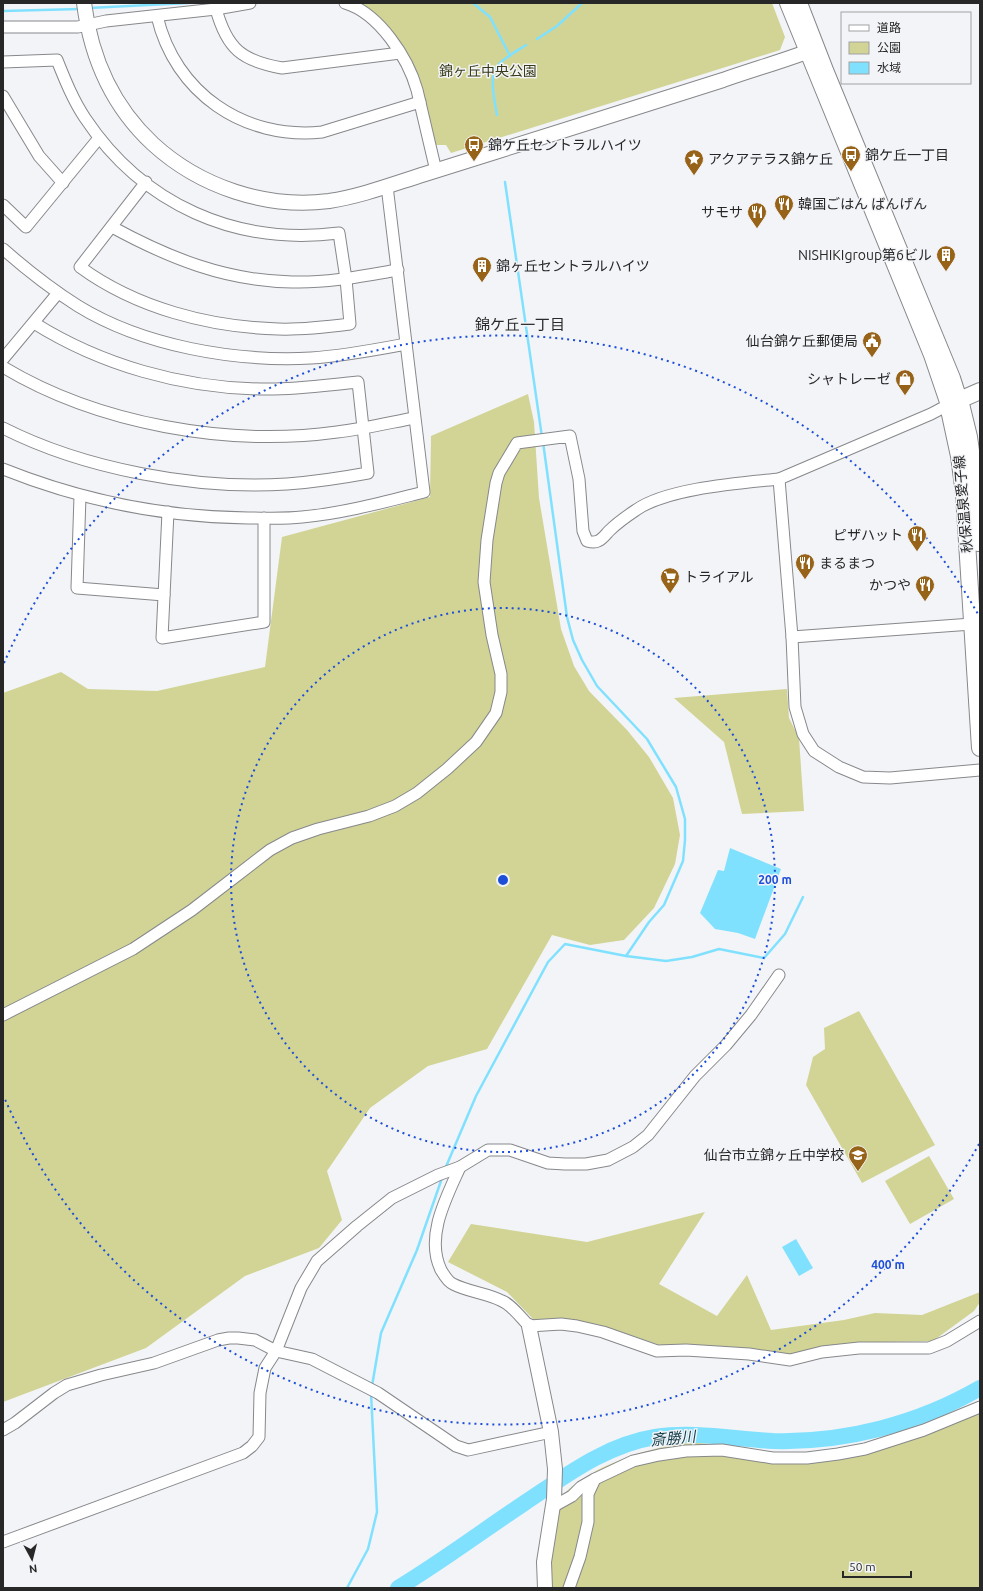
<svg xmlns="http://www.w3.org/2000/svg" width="983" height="1591" font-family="Ubuntu,'Noto Sans JP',sans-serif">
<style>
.green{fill:#d1d494}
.water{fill:#80e1ff}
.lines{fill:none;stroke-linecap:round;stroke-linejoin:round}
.stream{stroke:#80e1ff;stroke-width:2.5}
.river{stroke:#80e1ff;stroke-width:16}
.minor-casing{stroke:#87888b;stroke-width:13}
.tertiary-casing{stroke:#87888b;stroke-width:16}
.secondary-casing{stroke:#87888b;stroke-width:18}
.minor{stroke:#fff;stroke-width:11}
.tertiary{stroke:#fff;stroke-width:14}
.secondary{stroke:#fff;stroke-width:16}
.ring{fill:none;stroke:#1d4ed8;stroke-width:2;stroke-dasharray:2 4}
.labels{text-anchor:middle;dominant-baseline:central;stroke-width:3;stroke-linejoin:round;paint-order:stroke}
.park-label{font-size:14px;fill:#393a18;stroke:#f3f4f7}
.poi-label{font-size:14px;fill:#272728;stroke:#f3f4f7;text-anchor:start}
.street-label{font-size:14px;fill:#272728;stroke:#f3f4f7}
.neighbourhood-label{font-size:15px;fill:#29292b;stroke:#f3f4f7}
.water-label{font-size:15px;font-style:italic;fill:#133f4c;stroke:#f3f4f7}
.centre{fill:#1d4ed8;stroke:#f3f4f7;stroke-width:2}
.ring-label{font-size:12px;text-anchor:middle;font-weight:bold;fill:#1d4ed8;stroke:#f3f4f7;stroke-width:3;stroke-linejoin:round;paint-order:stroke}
</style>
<rect width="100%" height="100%" fill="#f3f4f7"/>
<g class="green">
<path d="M361,3h411l13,34 -5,13 -329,103 -5,-8h-12c-6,-26 -9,-54 -20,-78 -9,-21 -36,-49 -53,-64z"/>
<path d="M528,394l6,28 5,76 22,131 13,37 15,25 38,39 22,27 24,41 7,37 -5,29 -21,44 -30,32 -34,5 -38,-10 -65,114 -59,17 -58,42 -43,63 15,49 -23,28 -74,28 -99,72 -143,54v-709l58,-21 27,17 69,2 108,-24 17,-130 148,-40 1,-61z"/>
<path d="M787,689l2,29 10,20 5,73 -62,3 -18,-72 -50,-44z"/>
<path d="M859,1011l76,134 -73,38 -56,-98 7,-28 12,-8 -1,-21z"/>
<path d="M929,1156l25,43 -44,25 -25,-43z"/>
<path d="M705,1212l-46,72 58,32 30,-41 24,55 73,-10 31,-7 47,2 58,-23v10l-6,9 -41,30 -51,1 -95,12 -127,-9 -63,-21 -63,-4 -27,-28 -59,-30 23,-38 116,18z"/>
<path d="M980,1402v186h-435c-1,-9 -2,-19 -1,-27 2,-8 16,-63 20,-67 25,-28 98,-53 135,-51 10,0 20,3 30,5 21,4 44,7 66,5 63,-5 130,-21 185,-51z"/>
</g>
<g class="water">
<path d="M730,848l51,21 -26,70 -17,-6 -23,-4 -15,-16 18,-43 6,1z"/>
<path d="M796,1239l17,29 -14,8 -17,-29z"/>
</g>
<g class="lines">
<g class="stream">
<path d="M473,3l17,14 20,39"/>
<path d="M89,8l99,-5"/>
<path d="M3,11l77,-2"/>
<path d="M537,39l20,-13 25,-23"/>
<path d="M497,115c-2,-13 -9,-39 1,-50 7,-8 19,-14 28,-20"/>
<path d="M505,182l37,255"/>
<path d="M626,956l40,5 26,-4 27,-8 45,9 21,-24 18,-37"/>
<path d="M445,1169l31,-73 72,-134 17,-18 61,12 23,-34 15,-17 19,-44 2,-21v-21l-9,-32 -29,-48 -50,-53 -15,-26 -9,-20 -6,-23 -24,-175"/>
<path d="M372,1386l9,-53 36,-83 25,-72"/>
<path d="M347,1588l21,-39 9,-37 -6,-119"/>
</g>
<path class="river" d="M398,1588c43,-26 83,-56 125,-84 41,-27 82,-59 132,-67 39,-6 79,2 118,4 71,2 145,-17 207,-53"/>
<g class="minor-casing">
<g id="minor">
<path d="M345,3c34,10 63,55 72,87l19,81"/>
<path d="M216,9c11,40 26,52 66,59l118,-15"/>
<path d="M157,16c18,77 87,124 165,116l98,-30"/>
<path d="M3,27h75l28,-6 110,-12 34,-6"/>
<path d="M3,62l54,-2c8,20 16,40 28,58 58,87 151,128 254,115l7,46 4,45c-24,3 -48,6 -72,5 -69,-2 -142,-21 -198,-62l66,-85"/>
<path d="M3,96l36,60 24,27"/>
<path d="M3,205l23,22 73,-89"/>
<path d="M112,227c57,31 114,54 180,55 36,1 71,-6 106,-12"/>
<path d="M3,249c24,21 48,40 75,57 65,40 157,56 233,52 32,-2 63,-8 95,-14"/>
<path d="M3,359l55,-66"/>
<path d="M3,367c95,57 225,80 334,65 26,-3 51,-9 77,-14"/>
<path d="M948,405l-17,9 -152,65 13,158 3,70 8,27 11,17 25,16 24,10 27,1 90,-8"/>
<path d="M3,428c81,41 193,62 284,56 27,-2 54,-6 81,-11l-10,-91c-32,3 -64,8 -97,7 -79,-1 -160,-24 -227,-66"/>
<path d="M3,469c80,32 159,48 245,49 18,0 36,1 54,-1 42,-4 82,-15 122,-25l-37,-306"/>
<path d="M80,496l-3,92 87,7"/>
<path d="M168,512l-6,126 102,-16v-104"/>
<path d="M792,637l180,-13"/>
<path d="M3,1015l130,-66 59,-39 78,-60 22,-12 26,-9 51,-13 26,-10 22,-13 30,-24 29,-27 20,-29 5,-21v-18l-9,-39 -8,-53 3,-42 9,-57 3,-10 18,-30 53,-7 9,43 4,52 4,10c4,1 7,2 11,0 5,-2 8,-7 11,-10 8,-8 18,-15 27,-21 31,-22 105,-27 143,-31"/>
<path d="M460,1167c-14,31 -35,70 -19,103 3,5 7,12 12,14 15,8 34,9 49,17 9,3 20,18 27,25l32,-2 16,2 26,6 54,19 29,-1 63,4 41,6 32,-8 37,-4h70l18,-7 33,-20"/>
<path d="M3,1430l12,-7 39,-30 13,-8 34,-10 53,-12 64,-23 11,-2h9l17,2 21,11 36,8 66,34 78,53 12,4 83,-18"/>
<path d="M554,1506l18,-10 9,-9 14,-8 38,-18 26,-6 27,-4 36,-1 51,8h34l31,-4 27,-5 59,-19 56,-23"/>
<path d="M3,1542l240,-89 9,-7 7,-9 1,-44 5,-25 11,-17 25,-63 16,-27 40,-35 35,-28 46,-23 22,-8 28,-17h22l38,13 17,1h21l22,-4 25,-13 15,-12 47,-59 31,-31 25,-30 28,-40"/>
<path d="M569,1588l11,-31 8,-35v-28l7,-15"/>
</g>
</g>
<g class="tertiary-casing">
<g id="tertiary">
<path d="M84,3c7,55 28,103 69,141 47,43 113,65 176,57 33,-5 64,-17 96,-27 46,-14 91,-29 137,-43 53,-17 107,-34 161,-51 31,-11 64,-20 94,-32"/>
<path d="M787,3l144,352 17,50"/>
<path d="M800,3l26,67 127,308 7,22"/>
<path d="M529,1326l22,106 4,37 -1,30 -10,63 1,26"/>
</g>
</g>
<g class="secondary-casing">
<g id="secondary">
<path d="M980,391l-32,14 11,51 5,38 16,254"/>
<path d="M960,400l9,37 6,42 3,64"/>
</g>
</g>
<use href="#minor" class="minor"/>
<use href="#tertiary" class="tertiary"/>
<use href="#secondary" class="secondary"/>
</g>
<g class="ring">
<circle cx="503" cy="880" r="272"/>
<path d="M979 1144A544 544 0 0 1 4 1097M4 663A544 544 0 0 1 979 616"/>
</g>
<defs>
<g id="bus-pin" transform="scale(1)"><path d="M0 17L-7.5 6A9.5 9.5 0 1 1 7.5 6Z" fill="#976318" stroke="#f3f4f7"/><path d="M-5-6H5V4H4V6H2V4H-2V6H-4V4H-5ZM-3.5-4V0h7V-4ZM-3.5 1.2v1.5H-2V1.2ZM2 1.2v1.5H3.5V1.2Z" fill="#fff"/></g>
<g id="sight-pin" transform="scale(1)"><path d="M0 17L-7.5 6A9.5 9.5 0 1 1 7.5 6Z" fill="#976318" stroke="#f3f4f7"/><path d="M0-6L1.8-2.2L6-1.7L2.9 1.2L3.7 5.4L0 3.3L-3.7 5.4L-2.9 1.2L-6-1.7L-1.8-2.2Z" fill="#fff"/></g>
<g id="restaurant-pin" transform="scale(1)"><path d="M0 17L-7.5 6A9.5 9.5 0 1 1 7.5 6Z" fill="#976318" stroke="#f3f4f7"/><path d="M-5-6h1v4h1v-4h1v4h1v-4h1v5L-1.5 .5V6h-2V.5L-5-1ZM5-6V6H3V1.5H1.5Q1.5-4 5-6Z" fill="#fff"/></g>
<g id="building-pin" transform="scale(1)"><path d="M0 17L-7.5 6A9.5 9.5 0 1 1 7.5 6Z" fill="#976318" stroke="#f3f4f7"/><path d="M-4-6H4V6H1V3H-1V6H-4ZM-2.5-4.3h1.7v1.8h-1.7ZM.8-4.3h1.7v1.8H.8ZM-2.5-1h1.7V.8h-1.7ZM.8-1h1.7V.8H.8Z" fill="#fff"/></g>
<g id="civic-pin" transform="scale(1)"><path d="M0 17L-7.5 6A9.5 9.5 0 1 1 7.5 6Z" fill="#976318" stroke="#f3f4f7"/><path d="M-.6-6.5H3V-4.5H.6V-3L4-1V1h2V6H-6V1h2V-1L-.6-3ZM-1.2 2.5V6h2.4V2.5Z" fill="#fff"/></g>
<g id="shop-pin" transform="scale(1)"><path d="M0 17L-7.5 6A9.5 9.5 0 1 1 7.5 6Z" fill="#976318" stroke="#f3f4f7"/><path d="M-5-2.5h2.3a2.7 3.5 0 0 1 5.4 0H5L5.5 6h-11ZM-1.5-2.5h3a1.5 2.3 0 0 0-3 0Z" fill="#fff"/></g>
<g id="supermarket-pin" transform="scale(1)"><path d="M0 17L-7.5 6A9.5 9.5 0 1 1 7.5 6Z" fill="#976318" stroke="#f3f4f7"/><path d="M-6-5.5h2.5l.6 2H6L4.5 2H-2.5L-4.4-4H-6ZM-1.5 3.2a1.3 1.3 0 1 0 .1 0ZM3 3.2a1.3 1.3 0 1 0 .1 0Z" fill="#fff"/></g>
<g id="school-pin" transform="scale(1)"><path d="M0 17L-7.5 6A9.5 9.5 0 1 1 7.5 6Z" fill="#976318" stroke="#f3f4f7"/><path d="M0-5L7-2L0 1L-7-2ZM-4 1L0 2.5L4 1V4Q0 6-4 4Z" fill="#fff"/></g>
</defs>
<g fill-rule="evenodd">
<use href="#bus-pin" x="474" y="145"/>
<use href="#bus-pin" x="851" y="155"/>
<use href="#sight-pin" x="694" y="159"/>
<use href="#restaurant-pin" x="784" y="204"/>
<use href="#restaurant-pin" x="757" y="212"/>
<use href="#building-pin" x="946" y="255"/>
<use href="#building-pin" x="482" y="266"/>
<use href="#civic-pin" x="872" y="341"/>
<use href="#shop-pin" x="905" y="379"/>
<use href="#restaurant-pin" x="917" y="535"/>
<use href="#restaurant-pin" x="805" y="563"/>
<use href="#supermarket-pin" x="670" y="577"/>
<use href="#restaurant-pin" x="925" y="585"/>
<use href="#school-pin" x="858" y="1155"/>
</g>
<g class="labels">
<g class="park-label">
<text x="488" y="71">錦ヶ丘中央公園</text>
</g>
<g class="poi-label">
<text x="488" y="145">錦ケ丘セントラルハイツ</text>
<text x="865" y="155">錦ケ丘一丁目</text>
<text x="708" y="159">アクアテラス錦ケ丘</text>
<text x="798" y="204">韓国ごはん ばんげん</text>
<text x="743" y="212" text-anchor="end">サモサ</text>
<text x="932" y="255" text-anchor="end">NISHIKIgroup第6ビル</text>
<text x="496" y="266">錦ヶ丘セントラルハイツ</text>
<text x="858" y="341" text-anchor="end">仙台錦ケ丘郵便局</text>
<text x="891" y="379" text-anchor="end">シャトレーゼ</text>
<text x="903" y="535" text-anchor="end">ピザハット</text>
<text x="819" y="563">まるまつ</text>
<text x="684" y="577">トライアル</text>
<text x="911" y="585" text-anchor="end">かつや</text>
<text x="844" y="1155" text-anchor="end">仙台市立錦ヶ丘中学校</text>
</g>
<g class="street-label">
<text transform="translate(963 504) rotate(-95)">秋保温泉愛子線</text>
</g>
<g class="neighbourhood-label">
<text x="520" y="324">錦ケ丘一丁目</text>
</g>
<g class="water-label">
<text transform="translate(673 1438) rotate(-5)">斎勝川</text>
</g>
</g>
<circle cx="503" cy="880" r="6" class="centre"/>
<g class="ring-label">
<text x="775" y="884">200 m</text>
<text x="888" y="1269">400 m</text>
</g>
<rect width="983" height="1591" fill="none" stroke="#272728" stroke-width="8"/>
<rect x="841" y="12" width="130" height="72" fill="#f3f4f7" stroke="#a1a2a4"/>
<rect x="849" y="25" width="20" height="6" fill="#ffffff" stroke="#a1a2a4"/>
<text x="877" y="32" font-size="12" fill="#272728">道路</text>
<rect x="849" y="42" width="20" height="12" fill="#d1d494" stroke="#a1a2a4"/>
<text x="877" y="52" font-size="12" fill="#272728">公園</text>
<rect x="849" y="62" width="20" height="12" fill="#80e1ff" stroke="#a1a2a4"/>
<text x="877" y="72" font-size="12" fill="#272728">水域</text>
<g transform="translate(32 1559) rotate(173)" stroke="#f3f4f7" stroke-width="3" paint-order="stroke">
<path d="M0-3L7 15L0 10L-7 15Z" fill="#272728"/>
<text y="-6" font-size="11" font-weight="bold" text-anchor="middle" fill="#272728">N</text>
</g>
<path d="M843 1571v6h68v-6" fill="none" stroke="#272728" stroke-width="2"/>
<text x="849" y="1571" font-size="12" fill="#272728" stroke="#f3f4f7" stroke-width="3" paint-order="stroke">50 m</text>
</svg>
